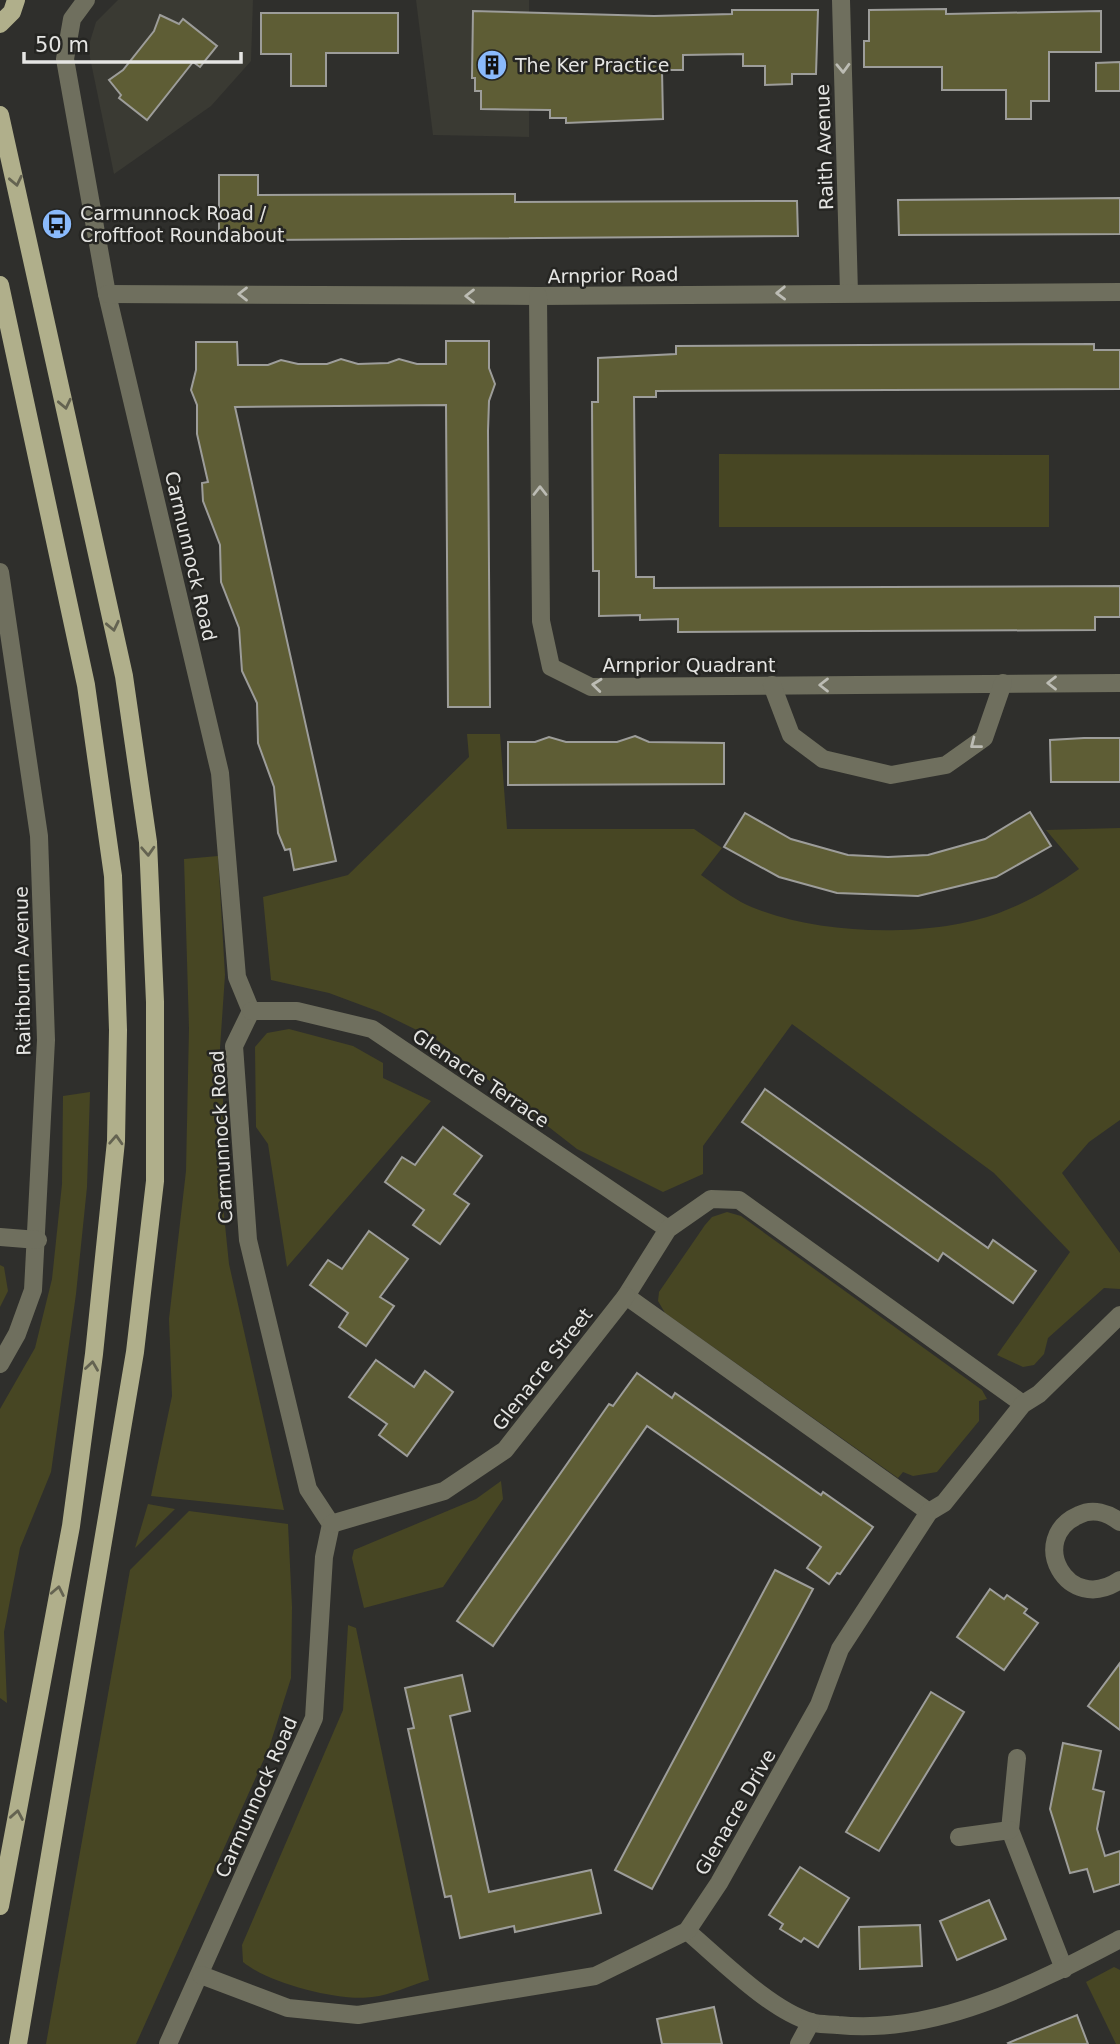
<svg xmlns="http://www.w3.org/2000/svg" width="1120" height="2044" font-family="'DejaVu Sans',sans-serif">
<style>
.built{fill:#3a3a33}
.green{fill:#474623}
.building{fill:#5e5d35;stroke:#9d9d9a;stroke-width:2}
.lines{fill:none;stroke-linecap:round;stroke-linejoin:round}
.minor{stroke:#6f6f5e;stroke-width:18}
.major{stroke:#b0af8b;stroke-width:18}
.oneway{stroke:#bcbcb4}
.oneway2{stroke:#646351}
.labels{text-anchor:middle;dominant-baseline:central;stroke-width:5;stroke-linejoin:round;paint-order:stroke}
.poi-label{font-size:19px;fill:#e5e5e3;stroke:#252522;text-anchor:start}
.street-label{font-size:19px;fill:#e5e5e3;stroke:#252522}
</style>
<rect width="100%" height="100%" fill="#2f2f2c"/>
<g class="built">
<path d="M118,0h135l-2,61 -40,45 -97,68 -26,-126 8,-26z"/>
<path d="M416,0h113v137l-96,-2z"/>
</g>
<g class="green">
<path d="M719,454l330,1v72h-330z"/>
<path d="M467,734h33l7,95h187l28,19 -21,27c13,9 26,19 40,27 67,34 188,37 258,11 29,-11 55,-26 80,-44l-33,-39 74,-2v292l-31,22 -27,31 58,80v36l-16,-1 -56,50 -4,16 -10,11 -11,2 -26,-12 73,-103 -76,-79 -202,-149 -89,122v28l-40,18 -86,-43 -140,-109 -57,-28 -51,-19 -58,-13 -8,-83 85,-22 121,-118z"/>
<path d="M218,856l7,119 -5,73 6,106 -8,2 11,108 55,246 -133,-14 21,-100 -3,-77 17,-148 3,-143 -5,-169z"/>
<path d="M289,1029l64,17 30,17v15l48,23 -144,166 -19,-123 -12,-17 -1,-80 12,-14z"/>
<path d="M90,1092l-3,95 -11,107 -25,178 -31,76 -16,84 3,71 -7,-5v-289l35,-61 17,-69 10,-95 1,-88z"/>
<path d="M727,1212l14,4 241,174 5,9 -8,2v20l-42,51 -24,4 -10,-4 -5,6 -233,-165 -7,-12 1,-9 46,-67 7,-8z"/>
<path d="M0,1265l4,2 4,24 -8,16z"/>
<path d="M501,1481l2,18 -60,88 -79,21 -12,-50 2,-8 122,-51z"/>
<path d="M148,1504l27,5 -40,39z"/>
<path d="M189,1511l99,13 4,83 -1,71 -22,70 -133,296h-90l84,-474z"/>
<path d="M348,1625l8,3 73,352c-18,5 -38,15 -57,17 -32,5 -104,-14 -129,-35l-1,-17 101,-235z"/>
<path d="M1114,1967l6,3v74h-4l-30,-62z"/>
</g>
<g class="building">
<path d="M946,9v5l155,-3v41h-52v49h-18v18h-25v-29h-64v-23h-78v-26h5v-31z"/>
<path d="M732,10h86l-2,64h-24v10l-27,1v-19h-22v-12l-60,1v15h-21l1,49 -97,4v-5h-16v-8l-69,-1v-18h-6v-13h-3l1,-67 181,5 78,-2z"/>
<path d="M261,13h137v40h-72v33h-35v-32h-30z"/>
<path d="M160,15l19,9 4,-5 34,27 -17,21 -7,-5 -46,58 -28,-22 2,-3 -12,-15 14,-10 31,-39z"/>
<path d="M1120,62v29h-24v-28z"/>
<path d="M219,175h39v20l257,-1v8l282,-1 1,35 -533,4v-6h-46z"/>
<path d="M1120,198v36l-221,1 -1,-35z"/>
<path d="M446,341h43v27l6,16 -6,17 -1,30 2,276h-42l-2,-302 -211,2 101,454 -42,9 -4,-21 -5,1 -7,-17 -4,-46 -16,-44 -1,-40 -15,-32 -3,-43 -18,-46 -1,-37 -17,-44 -1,-18 6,-1 -11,-48v-29l-6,-15 5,-20v-28h41l1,23h30l13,-5 17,4h29l14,-5 17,5 30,-1 11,-4 18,5h29z"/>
<path d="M1094,344v6h26v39l-464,2v6h-22l2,180h18v11l466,-2v31h-25v13l-417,2v-13l-38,1v-5l-41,1v-45h-6l-1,-169h6v-44l78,-4v-8z"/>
<path d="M635,736l14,6 75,1v41l-216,1v-43h27l14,-5 17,5h51z"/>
<path d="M1084,738h36v44h-69l-1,-42z"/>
<path d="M1030,812l21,34 -55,31 -78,19 -81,-3 -58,-16 -55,-30 21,-34 46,26 57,16 40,2 40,-2 57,-16z"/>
<path d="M765,1089l223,159 5,-8 43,31 -23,32 -70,-50 -5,8 -196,-139z"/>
<path d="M443,1127l39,29 -28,38 15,10 -29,40 -27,-19 11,-15 -39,-28 17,-25 13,8z"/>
<path d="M369,1231l39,28 -28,38 14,9 -28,40 -27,-19 9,-14 -38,-28 18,-25 14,9z"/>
<path d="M376,1360l38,27 11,-16 28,21 -46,64 -28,-21 8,-11 -38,-27z"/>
<path d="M637,1373l35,25 3,-5 146,102 2,-3 50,35 -33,47 -3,-1 -8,11 -22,-16 14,-21 -174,-121 -154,220 -36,-25 152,-217 4,2z"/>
<path d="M775,1570l38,19 -161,300 -37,-19z"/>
<path d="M990,1589l14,10 3,-4 20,14 -3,4 14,10 -34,47 -47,-33z"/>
<path d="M1120,1663v67l-32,-24z"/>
<path d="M462,1675l8,36 -20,5 39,176 102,-22 10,43 -86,19 -1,-6 -54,12 -9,-42 -6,1 -37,-168 6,-1 -9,-40z"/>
<path d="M931,1692l33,20 -85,139 -33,-19z"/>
<path d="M1063,1743l38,8 -8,38 11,3 -7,37 8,27 15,-5v33l-26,8 -7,-23 -17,4 -20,-64z"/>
<path d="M800,1867l49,31 -31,49 -14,-9 -3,4 -21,-13 3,-5 -14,-9z"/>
<path d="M989,1900l17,39 -49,21 -17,-39z"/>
<path d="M920,1925l2,41 -62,3 -1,-42z"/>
<path d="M714,2007l8,37h-60l-5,-25z"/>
<path d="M1077,2015l11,29h-79l-1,-1z"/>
</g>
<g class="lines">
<g class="minor">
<path d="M86,0l-14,19 -7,40 42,235 113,479 17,204 14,34 -17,35 14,194 60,249 23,35 -7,33 -10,161 -146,326"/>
<path d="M841,0l8,293"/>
<path d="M107,294l431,2 582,-4"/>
<path d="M538,296l3,325 10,46 40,20 529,-4"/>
<path d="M0,572l39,264 7,204 -13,250 -16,44 -17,30"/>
<path d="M772,685l19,50 32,24 68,16 55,-10 38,-27 19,-55"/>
<path d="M251,1011h46l75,18 296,200"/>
<path d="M0,1237l38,3"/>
<path d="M929,1512l-303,-216 42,-67 43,-30 28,1 284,204"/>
<path d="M1120,1522c-12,-9 -27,-14 -41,-7 -53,23 -12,101 41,65"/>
<path d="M331,1524l113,-33 61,-41 121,-154"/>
<path d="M1017,1758l-7,72 54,139"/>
<path d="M959,1837l51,-7"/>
<path d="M687,1931c33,28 83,79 124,91 8,3 19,2 27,3 100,10 196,-41 282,-86"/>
<path d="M201,1975l87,33 70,7 237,-39 92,-45 32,-48 100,-178 21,-56 89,-137 15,-9 79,-99 16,-10 81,-79"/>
<path d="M799,2044l12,-22"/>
</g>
<g class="major">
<path d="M0,24l12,-12 4,-12"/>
<path d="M0,115l124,561 24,166 7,160v179l-20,171 -117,692"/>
<path d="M0,285l86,400 27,191 5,154 -2,111 -22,213 -23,172 -71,380"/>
</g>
</g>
<defs><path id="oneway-chevron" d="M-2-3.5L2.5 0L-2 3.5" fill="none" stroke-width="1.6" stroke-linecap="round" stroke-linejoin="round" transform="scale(1.75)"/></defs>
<g class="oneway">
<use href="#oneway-chevron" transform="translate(843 68) rotate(88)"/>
<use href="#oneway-chevron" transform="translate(781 293) rotate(179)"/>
<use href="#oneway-chevron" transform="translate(243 294) rotate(-180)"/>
<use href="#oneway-chevron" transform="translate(470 296) rotate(-180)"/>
<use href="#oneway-chevron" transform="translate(540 491) rotate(-90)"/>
<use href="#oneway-chevron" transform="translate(1052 683) rotate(180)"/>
<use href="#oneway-chevron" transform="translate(597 685) rotate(-174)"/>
<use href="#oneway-chevron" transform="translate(824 685) rotate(180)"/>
<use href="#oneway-chevron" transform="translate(975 744) rotate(142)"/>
</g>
<g class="oneway2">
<use href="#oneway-chevron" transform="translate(16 181) rotate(78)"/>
<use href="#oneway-chevron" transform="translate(65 404) rotate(78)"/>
<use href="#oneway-chevron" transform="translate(113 626) rotate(78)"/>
<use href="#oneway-chevron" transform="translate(148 851) rotate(87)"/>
<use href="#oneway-chevron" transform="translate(116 1140) rotate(-87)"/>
<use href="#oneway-chevron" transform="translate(92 1366) rotate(-82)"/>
<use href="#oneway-chevron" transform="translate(58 1591) rotate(-79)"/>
<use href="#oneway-chevron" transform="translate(17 1815) rotate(-80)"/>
</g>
<defs>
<g id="building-disc" transform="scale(1.575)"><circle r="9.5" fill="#8abafc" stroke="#252522"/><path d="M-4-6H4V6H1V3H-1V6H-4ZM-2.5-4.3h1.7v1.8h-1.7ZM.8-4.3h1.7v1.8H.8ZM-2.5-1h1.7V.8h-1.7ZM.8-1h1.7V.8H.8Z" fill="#111"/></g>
<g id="bus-disc" transform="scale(1.575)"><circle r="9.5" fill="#8abafc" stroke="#252522"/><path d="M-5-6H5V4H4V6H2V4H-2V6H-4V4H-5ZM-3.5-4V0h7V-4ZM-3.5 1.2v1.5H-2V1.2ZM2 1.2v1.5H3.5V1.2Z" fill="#111"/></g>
</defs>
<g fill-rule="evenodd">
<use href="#building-disc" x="492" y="65"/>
<use href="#bus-disc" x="57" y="224"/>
</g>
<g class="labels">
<g class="poi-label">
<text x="515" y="65">The Ker Practice</text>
<text x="80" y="213">Carmunnock Road /<tspan x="80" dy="22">Croftfoot Roundabout</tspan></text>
</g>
<g class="street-label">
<text transform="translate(824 147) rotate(-92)">Raith Avenue</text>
<text transform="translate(613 275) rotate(-1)">Arnprior Road</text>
<text transform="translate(191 556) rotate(77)">Carmunnock Road</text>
<text x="689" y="665">Arnprior Quadrant</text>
<text transform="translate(22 971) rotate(-91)">Raithburn Avenue</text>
<text transform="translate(481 1078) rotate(34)">Glenacre Terrace</text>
<text transform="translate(221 1137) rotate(-93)">Carmunnock Road</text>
<text transform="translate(542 1369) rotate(-52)">Glenacre Street</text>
<text transform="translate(256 1797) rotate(-66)">Carmunnock Road</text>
<text transform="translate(735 1812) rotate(-60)">Glenacre Drive</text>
</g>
</g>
<path d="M24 52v10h217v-10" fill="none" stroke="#e5e5e3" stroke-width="3.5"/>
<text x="35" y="52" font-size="21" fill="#e5e5e3" stroke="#252522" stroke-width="5" paint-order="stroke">50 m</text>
</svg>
